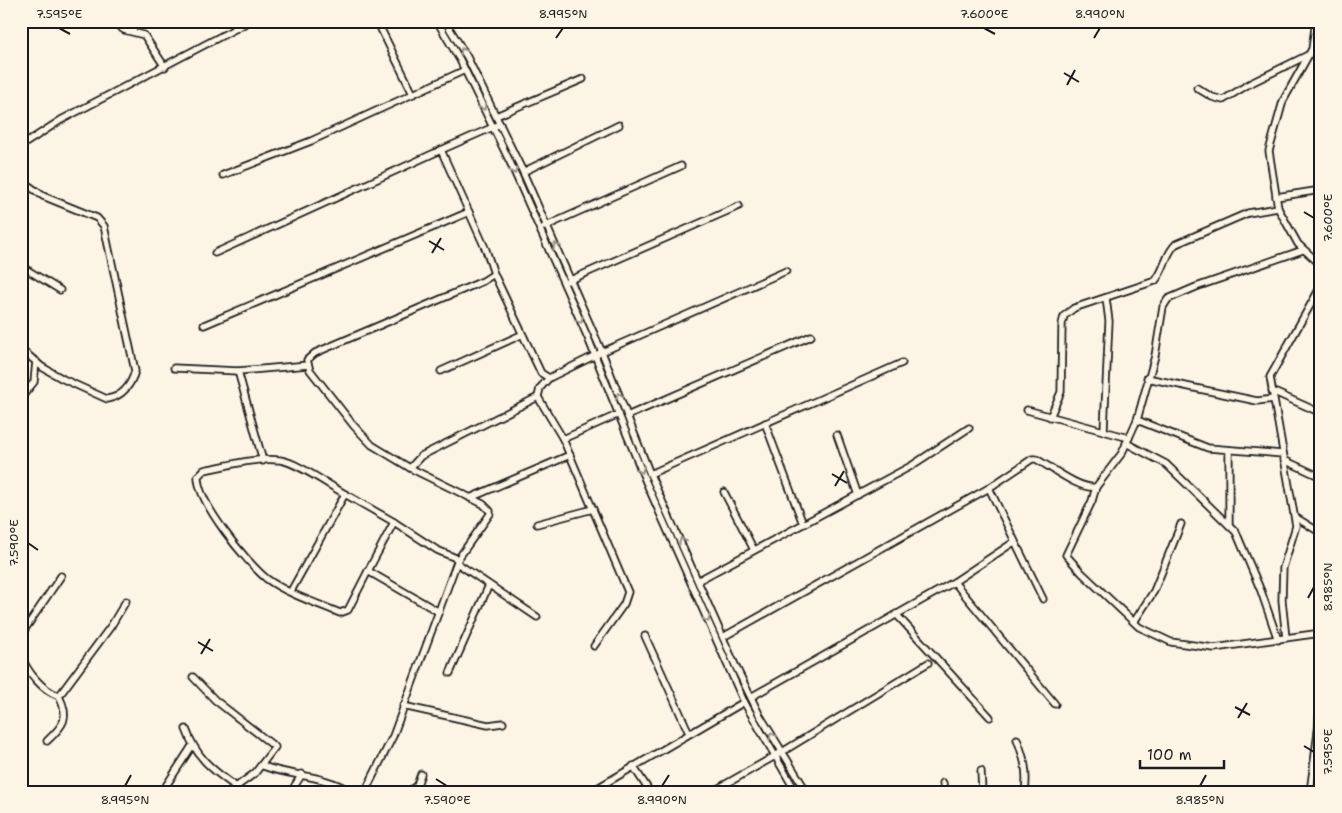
<svg xmlns="http://www.w3.org/2000/svg" width="1342" height="813" font-family="'Shantell Sans',sans-serif">
<style>
.lines{fill:none;stroke-linecap:round;stroke-linejoin:round}
.minor-casing{stroke:#1c1c1c;stroke-width:9}
.minor{stroke:#fcf5e5;stroke-width:5.5}
.oneway{stroke:#97938b}
.ticks{fill:none;stroke:#1c1c1c;stroke-width:2}
.neatline{fill:none;stroke:#1c1c1c;stroke-width:2}
.ticks-label{font-size:12px;text-anchor:middle;fill:#1c1c1c}
</style>
<rect width="100%" height="100%" fill="#fcf5e5"/>
<filter id="ink" filterUnits="userSpaceOnUse"><feTurbulence type="fractalNoise" baseFrequency=".02" numOctaves="2"/><feDisplacementMap in="SourceGraphic" scale="10" xChannelSelector="R" yChannelSelector="G"/><feConvolveMatrix kernelMatrix="1 2 1 2 8 2 1 2 1" color-interpolation-filters="sRGB"/></filter>
<g filter="url(#ink)">
<g class="lines">
<g class="minor-casing">
<g id="minor">
<path d="M112,21l12,9 20,5 21,32"/>
<path d="M231,21l4,7"/>
<path d="M377,21l36,73"/>
<path d="M437,21l23,39 50,102 78,176 58,144 98,220 52,90"/>
<path d="M445,21l22,36 56,115 79,180 48,122 86,193 23,47 48,78"/>
<path d="M1316,21l-4,28 -29,52 -14,50 9,57 20,36 23,21"/>
<path d="M130,31l9,-10"/>
<path d="M1197,88l15,9 11,3 26,-16 59,-29"/>
<path d="M496,116l87,-37"/>
<path d="M21,146l40,-26 189,-99"/>
<path d="M523,172l96,-47"/>
<path d="M223,175l88,-34 154,-71"/>
<path d="M21,180l22,16 54,22 7,8 31,145c-4,14 -13,26 -28,28l-44,-20 -21,-12 -21,-18"/>
<path d="M1276,197l45,-7"/>
<path d="M544,227l137,-61"/>
<path d="M215,253l226,-103"/>
<path d="M21,266l39,24"/>
<path d="M494,274l47,99 8,5"/>
<path d="M568,281l171,-75"/>
<path d="M204,325l265,-113"/>
<path d="M174,368l64,3 70,-6"/>
<path d="M238,371l25,90"/>
<path d="M441,371l80,-36"/>
<path d="M1147,378l110,23 17,-2"/>
<path d="M1272,391l49,22"/>
<path d="M538,397l25,42 56,-25"/>
<path d="M21,398l13,-16 2,-21"/>
<path d="M1027,410l102,28"/>
<path d="M627,416l184,-80"/>
<path d="M1050,417l11,-25 1,-68 2,-8 10,-8 81,-27c10,-11 10,-27 21,-37l72,-31 30,-5"/>
<path d="M1137,420l71,28 75,6"/>
<path d="M765,423l38,101"/>
<path d="M1104,430l5,-109 -3,-23"/>
<path d="M837,435l21,60"/>
<path d="M563,439l65,153 -4,12 -30,42"/>
<path d="M1126,443l40,21 70,68 25,59 17,49"/>
<path d="M1284,460l37,17"/>
<path d="M410,468l11,-12 117,-59 2,-9 9,-10 53,-26 184,-81"/>
<path d="M650,474l252,-111"/>
<path d="M1096,487l-4,14 -26,54 16,18 57,54 32,15 43,6 107,-15"/>
<path d="M989,488l54,111"/>
<path d="M724,492l30,58"/>
<path d="M345,494c-15,-8 -48,-32 -65,-34 -24,-3 -53,6 -76,10l-6,6c-1,26 49,87 69,103 21,15 49,24 73,34l8,-3 20,-39"/>
<path d="M470,498l100,-43"/>
<path d="M1295,517l26,16"/>
<path d="M537,524l56,-15"/>
<path d="M1229,525v-75"/>
<path d="M457,563l80,54"/>
<path d="M699,580l212,-114 58,-38"/>
<path d="M954,582l60,-40"/>
<path d="M291,591l54,-97 49,28"/>
<path d="M439,612l-71,-41 26,-49 43,28 21,9"/>
<path d="M896,614l94,103"/>
<path d="M1134,622l20,-31 27,-67"/>
<path d="M21,635l40,-59"/>
<path d="M645,636l44,97"/>
<path d="M723,637l266,-149 43,-29h4c15,8 44,31 60,28l26,-34 15,-33 18,-64 8,-49 5,-8 28,-12 107,-37"/>
<path d="M1286,638l-4,-38 1,-32 13,-42 -26,-149 51,-91"/>
<path d="M21,655c6,17 21,35 38,41 11,22 5,29 -12,45"/>
<path d="M450,673l39,-88"/>
<path d="M193,677l22,23 60,47 -20,26 -26,19"/>
<path d="M59,696l52,-70 15,-25"/>
<path d="M751,697l203,-115 101,122"/>
<path d="M403,706l85,19 15,-2"/>
<path d="M1320,707l-2,25 3,1"/>
<path d="M186,729c10,28 25,40 49,57"/>
<path d="M1017,739c7,19 11,32 8,53"/>
<path d="M263,766c29,11 60,8 89,26"/>
<path d="M633,766l17,26"/>
<path d="M981,771l1,21"/>
<path d="M943,783l1,9"/>
<path d="M594,790l150,-88"/>
<path d="M162,792l30,-46"/>
<path d="M291,792l11,-18"/>
<path d="M365,792l28,-56 65,-177 32,-45v-3l-7,-7 -73,-36 -38,-23 -18,-19 -44,-56 -3,-10 8,-7 168,-72 11,-7 -8,-24 -45,-100 59,-26"/>
<path d="M409,792l8,-7 4,-11"/>
<path d="M712,792l70,-40 146,-89"/>
<path d="M1310,792l8,-60"/>
</g>
</g>
<use href="#minor" class="minor"/>
</g>
<defs><path id="oneway-chevron" d="M-2-3.5L2.5 0L-2 3.5" fill="none" stroke-width="1.6" stroke-linecap="round" stroke-linejoin="round" transform="scale(1.25)"/></defs>
<g class="oneway">
<use href="#oneway-chevron" transform="translate(463 51) rotate(-120)"/>
<use href="#oneway-chevron" transform="translate(483 107) rotate(64)"/>
<use href="#oneway-chevron" transform="translate(514 171) rotate(66)"/>
<use href="#oneway-chevron" transform="translate(556 246) rotate(-115)"/>
<use href="#oneway-chevron" transform="translate(580 320) rotate(64)"/>
<use href="#oneway-chevron" transform="translate(619 396) rotate(-111)"/>
<use href="#oneway-chevron" transform="translate(641 470) rotate(68)"/>
<use href="#oneway-chevron" transform="translate(682 541) rotate(-115)"/>
<use href="#oneway-chevron" transform="translate(707 619) rotate(66)"/>
<use href="#oneway-chevron" transform="translate(772 736) rotate(-121)"/>
</g>
</g>
<path class="ticks" d="M59,28l11,6M984,28l11,6M556,38l7,-10M1094,38l6,-10M1064,73l15,9M1067,85l8,-15M1304,212l10,6M429,241l15,9M432,253l9,-15M832,474l15,9M835,486l9,-15M28,543l10,7M1308,598l6,-11M198,642l15,9M201,654l9,-15M1235,707l15,8M1238,718l9,-15M1304,746l10,6M436,779l11,7M125,786l6,-11M662,786l7,-11M1200,786l6,-11"/>
<rect width="1342" height="813" fill="none" stroke="#fcf5e5" stroke-width="55"/>
<path d="M1140 760v8h84v-8" fill="none" stroke="#1c1c1c" stroke-width="2.5"/>
<text x="1147" y="760" font-size="15" fill="#1c1c1c" stroke="#fcf5e5" stroke-width="4" paint-order="stroke">100 m</text>
<rect x="28" y="28" width="1286" height="758" class="neatline"/>
<g class="ticks-label">
<text x="59" y="18">7.595°E</text>
<text x="563" y="18">8.995°N</text>
<text x="984" y="18">7.600°E</text>
<text x="1100" y="18">8.990°N</text>
<text transform="translate(1328 218) rotate(-90)" y="4">7.600°E</text>
<text transform="translate(14 543) rotate(-90)" y="4">7.590°E</text>
<text transform="translate(1328 587) rotate(-90)" y="4">8.985°N</text>
<text transform="translate(1328 752) rotate(-90)" y="4">7.595°E</text>
<text x="125" y="804">8.995°N</text>
<text x="447" y="804">7.590°E</text>
<text x="662" y="804">8.990°N</text>
<text x="1200" y="804">8.985°N</text>
</g>
</svg>
